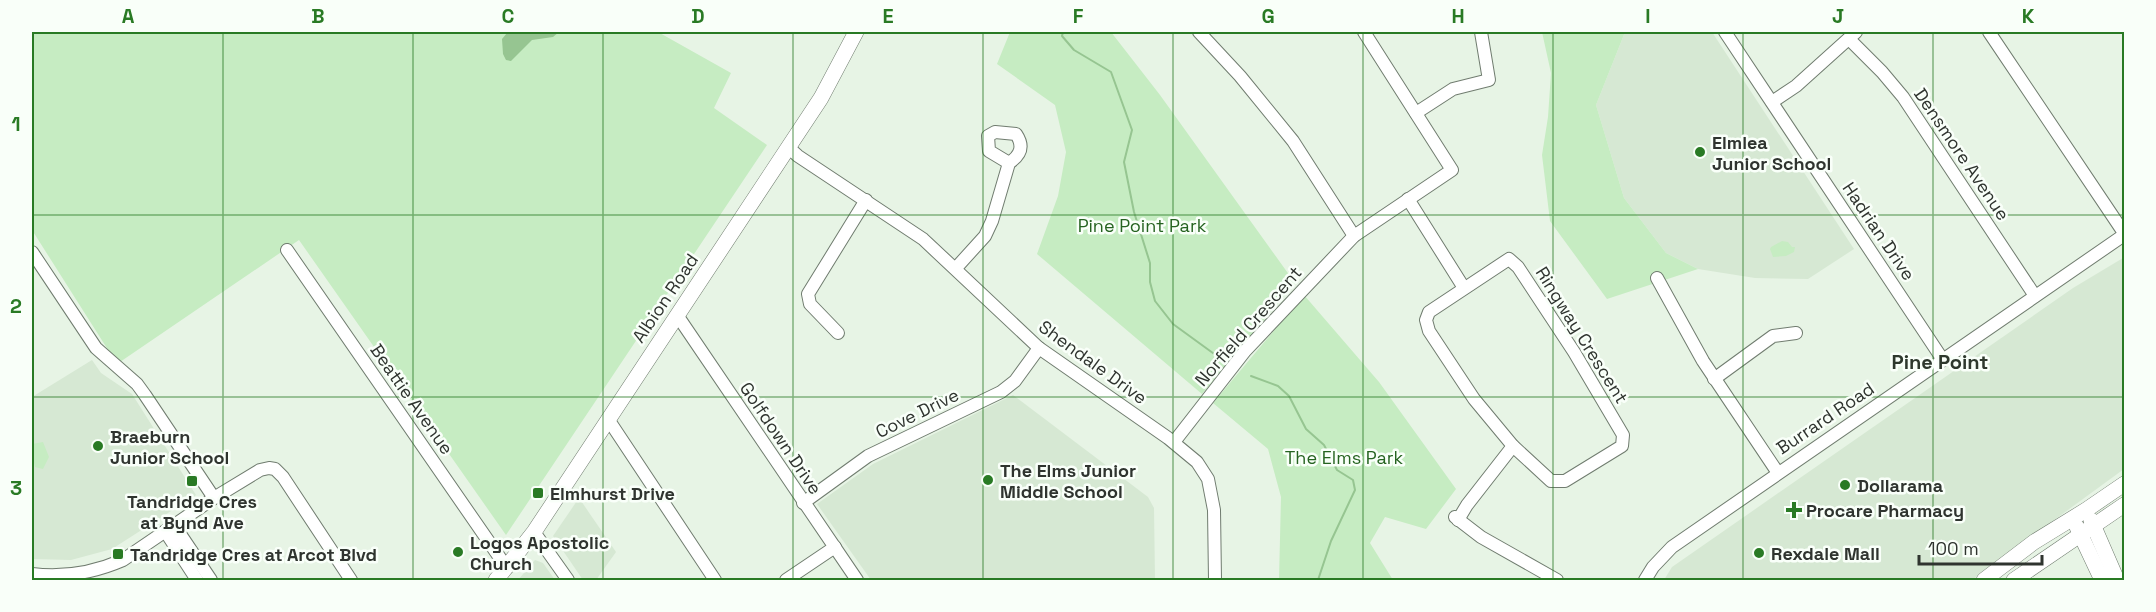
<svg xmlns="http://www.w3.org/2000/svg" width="2156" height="612" font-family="'Space Grotesk',sans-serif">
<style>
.built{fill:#d6e8d3}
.green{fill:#c6ecc2}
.water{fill:#96c591}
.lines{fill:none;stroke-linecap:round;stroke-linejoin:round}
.stream{stroke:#96c591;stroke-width:2}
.minor-casing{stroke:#707c6f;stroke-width:14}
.major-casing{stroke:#707c6f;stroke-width:16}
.minor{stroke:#fff;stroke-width:12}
.major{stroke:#fff;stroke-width:15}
.grid{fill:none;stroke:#297a24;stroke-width:1.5;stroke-opacity:0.55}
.poi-dot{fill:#297a24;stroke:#f9fff9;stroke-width:2}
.labels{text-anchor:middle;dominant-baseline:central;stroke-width:5;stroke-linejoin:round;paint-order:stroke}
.poi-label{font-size:18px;font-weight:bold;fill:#2f342f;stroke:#f9fff9;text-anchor:start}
.street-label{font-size:18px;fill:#2f342f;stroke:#f9fff9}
.park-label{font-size:18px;fill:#256320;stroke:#f9fff9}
.neighbourhood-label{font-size:20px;font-weight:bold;fill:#2e382d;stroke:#f9fff9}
.neatline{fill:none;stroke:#297a24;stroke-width:2}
.grid-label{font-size:20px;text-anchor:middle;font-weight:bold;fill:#297a24}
</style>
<rect width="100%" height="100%" fill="#e7f4e5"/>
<g class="built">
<path d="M1625,32h87l142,217 -46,30 -53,-1 -57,-9 -32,-16 -42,-55 -28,-93z"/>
<path d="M2123,258l1,2v209l-152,111h-308l8,-13 401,-279z"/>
<path d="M92,360l9,13 31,21 64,101 -84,54 -41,11 -39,-1v-162z"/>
<path d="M1013,395l135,102 6,11 1,72h-284l-54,-76 56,-40z"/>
<path d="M579,498l37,54 -20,28h-13l-30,-44z"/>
<path d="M535,560l8,3 12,17h-37z"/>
</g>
<g class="green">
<path d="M32,32h626l73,41 -17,35 53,37 -261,390 -207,-295 -182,124 -85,-134z"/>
<path d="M1010,32h101l49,63 135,188 -93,111 -165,-140 21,-58 8,-44 -11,-47 -58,-41z"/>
<path d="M1542,32h83l-29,73 28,93 42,55 32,16 -91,30 -57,-78 -8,-66 6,-38 3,-44z"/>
<path d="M1782,241l6,1 4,5h3l-1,5 -8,4 -13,1 -3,-8 1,-2z"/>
<path d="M1304,295l75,87 77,107 -30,40 -41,-12 -15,26 23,37h-114l2,-83 -13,-48 -55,-46z"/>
<path d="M43,442l6,15 -6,12 -8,-2 -3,-12v-11z"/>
</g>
<path class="water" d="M513,32h46l-6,5 -21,3 -21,21 -5,-1 -3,-6 -1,-15 5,-6z"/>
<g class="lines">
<g class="stream">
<path d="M1063,32l-1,4 12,14 37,22 21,58 -8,32 10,50 16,51v19l5,19 18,23 44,32"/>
<path d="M1251,376l27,10 11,10 17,33 18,16 13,25 16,10 2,10 -24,51 -13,39"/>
</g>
<g class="minor-casing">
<g id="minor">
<path d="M1199,32l41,44 53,65 61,95"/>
<path d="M1725,32l218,328"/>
<path d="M1989,32l135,201"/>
<path d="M1849,39l33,33 21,25 132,199"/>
<path d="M1772,102l24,-16 60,-54"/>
<path d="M1416,113l37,-24 36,-9 -8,-48"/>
<path d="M788,147l10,9 125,83 116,109 129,90 29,24 11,17 6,31 1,70"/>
<path d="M1408,199l56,89"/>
<path d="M287,250l220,318"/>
<path d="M32,252l64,96 41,36 8,11 69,103"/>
<path d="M1509,259l9,8 56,85 49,83 -1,11 -57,35h-14l-38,-35 -39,-47 -45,-68 -3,-11 3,-8z"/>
<path d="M956,268l29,-32 7,-15 17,-58c12,-8 15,-17 7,-29l-21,-2 -7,4 1,15 20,12"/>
<path d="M1657,278l46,83 75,112"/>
<path d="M677,315l180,265"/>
<path d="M838,333l-28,-29 -2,-10 58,-94"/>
<path d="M1714,379l59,-43 23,-3"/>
<path d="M608,419l107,161"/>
<path d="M1174,442l71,-91 109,-115 98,-66 -88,-138"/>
<path d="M803,503l65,-47 133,-64 14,-11 24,-33"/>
<path d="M1455,517l26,20 76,43"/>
<path d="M1458,520l9,-15 46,-59"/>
<path d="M174,525l37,55"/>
<path d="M165,531l32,49"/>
<path d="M534,532l34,48"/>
<path d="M32,574c32,4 61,-1 91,-14l91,-62 46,-28 9,-2 6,1 8,8 68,103"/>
<path d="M786,580l49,-33"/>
<path d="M1645,580l8,-13 19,-20 452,-312"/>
</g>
</g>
<g class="major-casing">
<g id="major">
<path d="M2091,520l26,60"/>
<path d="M2077,527l25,53"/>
<path d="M496,580l38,-48 287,-434 35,-66"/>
<path d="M1984,580l50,-38 52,-32 38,-26"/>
<path d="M2014,580l110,-75"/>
</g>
</g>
<use href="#minor" class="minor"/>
<use href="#major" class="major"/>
</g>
<path class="grid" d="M223,32v548M413,32v548M603,32v548M793,32v548M983,32v548M1173,32v548M1363,32v548M1553,32v548M1743,32v548M1933,32v548M32,215h2092M32,397h2092"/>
<g class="poi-dot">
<circle cx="1700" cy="152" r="6"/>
<circle cx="98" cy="446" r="6"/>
<circle cx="988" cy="480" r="6"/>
<rect x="186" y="475" width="12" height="12" rx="3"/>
<circle cx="1845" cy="485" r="6"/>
<rect x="532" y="487" width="12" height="12" rx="3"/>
<path d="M1791 501h6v6h6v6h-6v6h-6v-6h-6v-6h6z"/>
<circle cx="458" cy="552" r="6"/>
<circle cx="1759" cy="553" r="6"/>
<rect x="112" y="548" width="12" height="12" rx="3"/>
</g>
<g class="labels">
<g class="poi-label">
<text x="1712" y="142">Elmlea<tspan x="1712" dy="21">Junior School</tspan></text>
<text x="110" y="436">Braeburn<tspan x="110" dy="21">Junior School</tspan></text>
<text x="1000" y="470">The Elms Junior<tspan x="1000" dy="21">Middle School</tspan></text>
<text x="1857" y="485">Dollarama</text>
<text x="550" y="493">Elmhurst Drive</text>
<text x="192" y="501" text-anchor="middle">Tandridge Cres<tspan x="192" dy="21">at Bynd Ave</tspan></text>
<text x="1806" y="510">Procare Pharmacy</text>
<text x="470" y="542">Logos Apostolic<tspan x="470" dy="21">Church</tspan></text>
<text x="1771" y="553">Rexdale Mall</text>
<text x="130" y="554">Tandridge Cres at Arcot Blvd</text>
</g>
<g class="street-label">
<text transform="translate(1962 154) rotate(56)">Densmore Avenue</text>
<text transform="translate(1879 231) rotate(56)">Hadrian Drive</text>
<text transform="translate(665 298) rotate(-56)">Albion Road</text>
<text transform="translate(1248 326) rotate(-49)">Norfield Crescent</text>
<text transform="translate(1582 335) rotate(58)">Ringway Crescent</text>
<text transform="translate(1093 362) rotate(36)">Shendale Drive</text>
<text transform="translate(412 399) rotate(55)">Beattie Avenue</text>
<text transform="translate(917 413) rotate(-26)">Cove Drive</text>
<text transform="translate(1825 418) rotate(-34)">Burrard Road</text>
<text transform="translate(781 438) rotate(56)">Golfdown Drive</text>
</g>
<g class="park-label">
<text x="1142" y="225">Pine Point Park</text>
<text x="1344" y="457">The Elms Park</text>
</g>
<g class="neighbourhood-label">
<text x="1940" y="362">Pine Point</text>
</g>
</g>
<rect width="2156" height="612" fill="none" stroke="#f9fff9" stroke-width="66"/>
<path d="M1919 555v9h123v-9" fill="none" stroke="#2f342f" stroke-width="3"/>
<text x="1928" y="555" font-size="18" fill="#2f342f" stroke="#f9fff9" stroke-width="4.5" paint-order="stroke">100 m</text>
<rect x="33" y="33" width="2090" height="546" class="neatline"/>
<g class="grid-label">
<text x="128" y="23">A</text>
<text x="318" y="23">B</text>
<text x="508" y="23">C</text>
<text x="698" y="23">D</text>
<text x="888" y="23">E</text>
<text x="1078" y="23">F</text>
<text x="1268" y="23">G</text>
<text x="1458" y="23">H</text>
<text x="1648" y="23">I</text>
<text x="1838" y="23">J</text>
<text x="2028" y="23">K</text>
<text x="16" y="131">1</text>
<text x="16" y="313">2</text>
<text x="16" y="495">3</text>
</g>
</svg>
